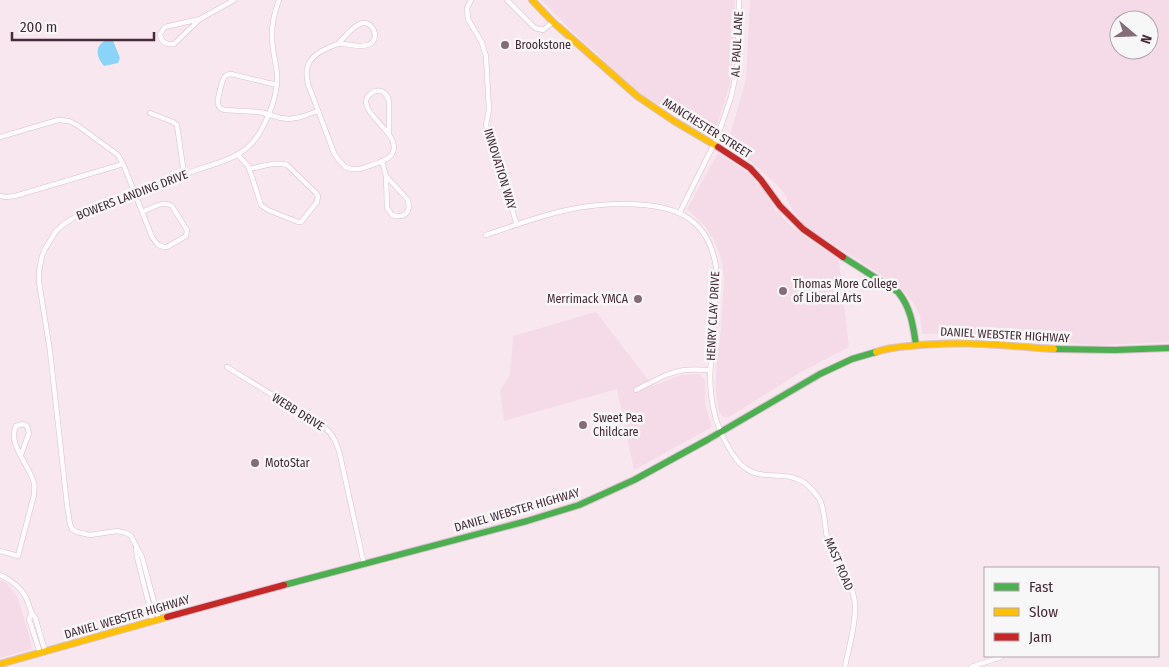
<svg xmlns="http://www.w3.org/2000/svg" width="1169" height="667" font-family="'Fira Sans Condensed',sans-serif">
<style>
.built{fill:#f5dbe7;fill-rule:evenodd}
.water{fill:#8ad5f7}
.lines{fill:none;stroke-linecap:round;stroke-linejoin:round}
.street-casing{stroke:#d6c1cc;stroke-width:5.5}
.fast-casing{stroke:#d6c1cc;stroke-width:8}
.slow-casing{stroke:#d6c1cc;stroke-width:8}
.jam-casing{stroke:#d6c1cc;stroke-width:8}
.street{stroke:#fefbfd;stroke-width:4.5}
.fast{stroke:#4caf50;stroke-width:6}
.slow{stroke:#ffc107;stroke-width:6}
.jam{stroke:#c62828;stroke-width:6}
.poi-dot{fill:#846d78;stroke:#f7f7f7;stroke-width:2}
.labels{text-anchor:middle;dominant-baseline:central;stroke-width:5;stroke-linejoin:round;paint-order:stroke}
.street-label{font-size:12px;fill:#452b38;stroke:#f7f7f7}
.poi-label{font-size:12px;fill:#452b38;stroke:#f7f7f7;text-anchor:start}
</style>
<rect width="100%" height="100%" fill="#f8e7ef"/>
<g class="built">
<path d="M541,0h194l-3,70 -3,16 -16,53 -72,-45 -27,-22 -16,-18 -20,-17z"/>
<path d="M750,0h419v342l-69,3 -89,-5 -70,-6h-19l-2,-18 -7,-14 -12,-14 -97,-63 -11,-14 -9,-18 -7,-8 -21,-19 -28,-23 18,-64zM1119,20h30v30h-30z"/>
<path d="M718,153l31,21 13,13 13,22 18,19 46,32 10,87 -50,26 -70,44h-6l-4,-5 -3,-19v-24l5,-40 3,-50 -3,-22 -7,-17 -10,-15 -17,-16z"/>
<path d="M596,312l57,74 28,-11 18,-1 6,5v25l7,23 -78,43 -17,-81 -113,32 -4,-30 10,-16 3,-39z"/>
<path d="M0,580l5,2 12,14 12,38 3,15 -32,9z"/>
</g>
<path class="water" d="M107,40l6,1 7,17 -2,5 -14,3c-8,-9 -10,-21 3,-26z"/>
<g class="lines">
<g class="street-casing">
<g id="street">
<path d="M471,0l-4,8 1,11 14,24 4,13 3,54 -3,15 31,100"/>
<path d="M507,0l28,28 8,2 10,-8"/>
<path d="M200,19l-35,8 -5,7c1,8 6,11 14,10l26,-25 34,-19"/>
<path d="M338,44c6,-6 12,-15 20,-19 14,-9 25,16 9,20 -9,3 -19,-2 -28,-1 -3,0 -7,2 -11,4 -17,7 -25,17 -20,36l26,69 4,6 7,8 6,2h9c8,-3 29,-8 32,-15 12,-20 -36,-41 -24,-58 2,-2 4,-4 7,-5 7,-2 12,3 14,10v33"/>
<path d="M277,85l-46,-11c-4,1 -5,0 -7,4 -2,3 -7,22 -6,26 1,4 2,4 6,6l36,2 21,6 8,1 12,-2 17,-6"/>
<path d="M150,113l23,9 4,3 7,49"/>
<path d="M0,137l58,-17 11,1 8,4 41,30 6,11 28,71 6,8 6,2h3l19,-11 1,-6 -2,-3 -13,-21c-9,-6 -20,2 -30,6"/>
<path d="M238,155l10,11 3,8 10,31 7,5 30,12h3l16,-20 1,-6 -2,-3 -29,-28c-12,-4 -26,2 -38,4"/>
<path d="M382,161l4,15 22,24c3,13 -4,19 -16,15l-5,-7 -1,-32"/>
<path d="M0,196l6,1 9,-1 108,-32"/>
<path d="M680,212l37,-74 14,-41 6,-28 2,-69"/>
<path d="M486,235c27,-9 53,-19 81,-25 18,-4 37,-6 56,-6 49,0 85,11 93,63 1,23 -2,46 -3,69 -2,23 -5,47 0,71 3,16 10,32 19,46 22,36 47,13 73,30 6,5 11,11 15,17 6,13 4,28 8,41 7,21 25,40 27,63 1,21 -6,42 -10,63"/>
<path d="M227,367l96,59c10,8 14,17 17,29l24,109"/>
<path d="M636,390c16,-8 32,-18 49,-20 8,-1 17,0 25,0"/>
<path d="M136,547l1,10 16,64"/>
<path d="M0,551l18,5 16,-61c0,-4 1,-8 0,-12 -4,-17 -27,-39 -18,-57l7,-2 4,2 2,7 -8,22"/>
<path d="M0,575c13,6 24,14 28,28 3,6 2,10 7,14l10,34"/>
<path d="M32,614l-3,5 11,34"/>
<path d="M159,620l-17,-63 -11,-21 -5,-3 -9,-2 -27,4 -13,-3 -5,-3 -2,-5 -3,-19 -17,-154 -11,-69v-11l3,-15 3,-7 11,-18 8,-7 14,-9c35,-14 71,-28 107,-41 20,-8 46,-12 63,-27 13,-11 25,-39 28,-57 3,-15 -1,-27 -3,-41 -3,-17 0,-33 6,-49"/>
<path d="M971,667l30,-10"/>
</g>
</g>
<g class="fast-casing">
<g id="fast">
<path d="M843,257l55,35c13,16 15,33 18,53"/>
<path d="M1054,349l61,1 54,-2"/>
<path d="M284,585l243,-64 52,-16 55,-25 73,-40 113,-66 32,-15 24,-7"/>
</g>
</g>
<g class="slow-casing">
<g id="slow">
<path d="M532,0l21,22 84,74 37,25 44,26"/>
<path d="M876,352c11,-4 23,-5 34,-6 48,-6 97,0 144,3"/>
<path d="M0,664l167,-47"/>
</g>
</g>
<g class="jam-casing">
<g id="jam">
<path d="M718,147l32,21 11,12 19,26 23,23 40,28"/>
<path d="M167,617l117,-32"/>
</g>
</g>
<use href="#street" class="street"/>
<use href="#fast" class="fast"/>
<use href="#slow" class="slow"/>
<use href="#jam" class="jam"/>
</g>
<g class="poi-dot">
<circle cx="505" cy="45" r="5"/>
<circle cx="783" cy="291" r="5"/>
<circle cx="638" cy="299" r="5"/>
<circle cx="583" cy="425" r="5"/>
<circle cx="255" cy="463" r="5"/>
</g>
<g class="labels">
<g class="street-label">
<text transform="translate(737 44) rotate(-87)">AL PAUL LANE</text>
<text transform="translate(707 128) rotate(32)">MANCHESTER STREET</text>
<text transform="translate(500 169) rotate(73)">INNOVATION WAY</text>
<text transform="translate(132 195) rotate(-21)">BOWERS LANDING DRIVE</text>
<text transform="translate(713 316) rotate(-87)">HENRY CLAY DRIVE</text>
<text transform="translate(1005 335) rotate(3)">DANIEL WEBSTER HIGHWAY</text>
<text transform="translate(298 412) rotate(32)">WEBB DRIVE</text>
<text transform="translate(517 510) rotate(-16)">DANIEL WEBSTER HIGHWAY</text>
<text transform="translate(839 564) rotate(67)">MAST ROAD</text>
<text transform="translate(127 617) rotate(-16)">DANIEL WEBSTER HIGHWAY</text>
</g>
<g class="poi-label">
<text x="515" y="45">Brookstone</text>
<text x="793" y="284">Thomas More College<tspan x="793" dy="14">of Liberal Arts</tspan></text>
<text x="628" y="299" text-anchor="end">Merrimack YMCA</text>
<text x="593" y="418">Sweet Pea<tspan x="593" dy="14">Childcare</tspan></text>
<text x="265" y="463">MotoStar</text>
</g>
</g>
<rect x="984" y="567" width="175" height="90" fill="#f7f7f7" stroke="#b0a5ab"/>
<rect x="994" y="583" width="25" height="8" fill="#4caf50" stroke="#b0a5ab"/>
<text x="1029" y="592" font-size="15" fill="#452b38">Fast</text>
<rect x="994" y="608" width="25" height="8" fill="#ffc107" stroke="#b0a5ab"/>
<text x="1029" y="617" font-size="15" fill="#452b38">Slow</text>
<rect x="994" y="633" width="25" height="8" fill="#c62828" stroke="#b0a5ab"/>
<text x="1029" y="642" font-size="15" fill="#452b38">Jam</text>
<g transform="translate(1134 35) rotate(109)"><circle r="24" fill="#f7f7f7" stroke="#b0a5ab"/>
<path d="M0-4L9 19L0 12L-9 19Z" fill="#846d78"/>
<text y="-8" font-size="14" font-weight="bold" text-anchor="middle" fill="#452b38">N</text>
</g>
<path d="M12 32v8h142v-8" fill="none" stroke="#452b38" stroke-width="2.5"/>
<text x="20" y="32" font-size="15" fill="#452b38" stroke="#f7f7f7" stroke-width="4" paint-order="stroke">200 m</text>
</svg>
